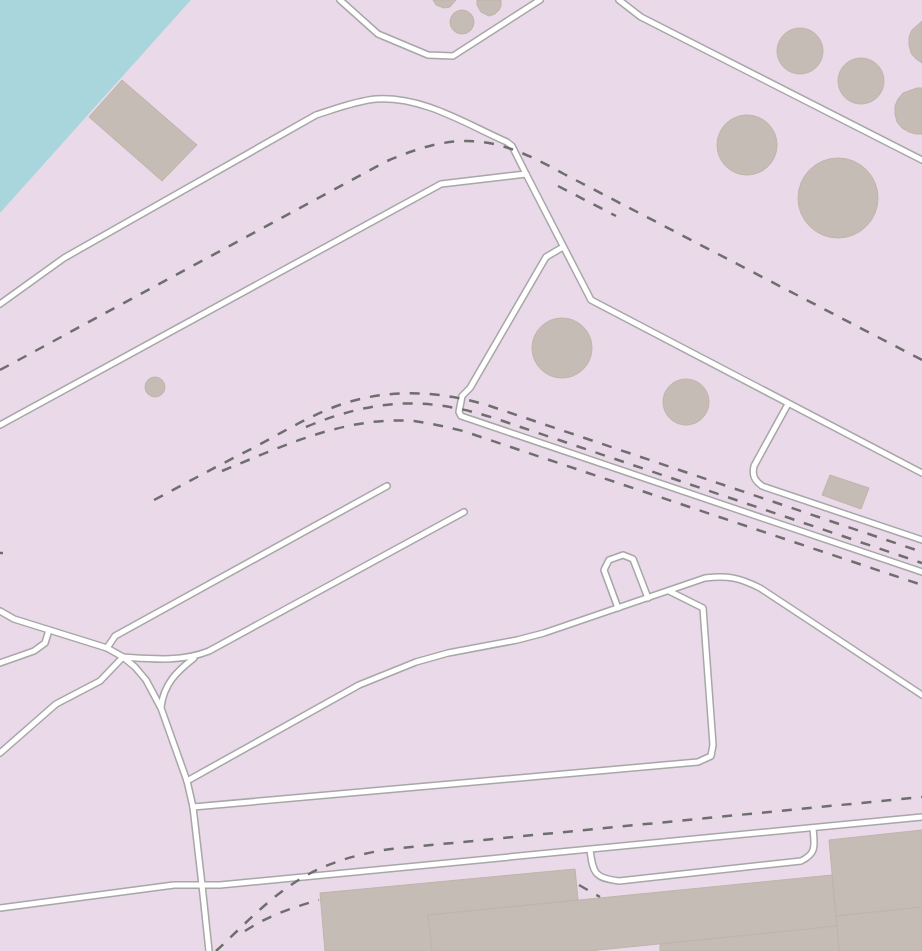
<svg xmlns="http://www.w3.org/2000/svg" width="922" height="951" font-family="Mulish,sans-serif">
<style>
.industrial{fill:#ead9e8}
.water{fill:#a9d5dd}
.building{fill:#c5bcb6;stroke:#c2b3a9}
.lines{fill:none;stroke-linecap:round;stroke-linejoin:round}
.lane-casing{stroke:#a7a7a7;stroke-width:8}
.lane{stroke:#fff;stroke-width:5}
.rail{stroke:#6e6e6e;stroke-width:2.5;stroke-dasharray:10 10;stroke-linecap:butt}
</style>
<rect width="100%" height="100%" fill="#f1ede7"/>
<path class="industrial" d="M191,0h731v951h-922v-738z"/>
<path class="water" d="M0,0h191l-191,213z"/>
<g class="building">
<path d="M433,0h23l-6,7 -6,1 -8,-3z"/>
<path d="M501,0v6l-2,4 -4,4 -6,2 -8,-4 -4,-7v-5z"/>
<circle cx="462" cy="22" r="12"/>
<path d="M922,21v42l-6,-4 -5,-6 -2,-8v-8l3,-7z"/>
<circle cx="800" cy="51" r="23"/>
<circle cx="861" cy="81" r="23"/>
<path d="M122,80l75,65 -35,36 -73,-64z"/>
<path d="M917,88h5v46h-6l-7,-2 -7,-4 -5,-6 -2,-8v-8l3,-7 5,-6z"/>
<circle cx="747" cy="145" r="30"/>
<circle cx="838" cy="198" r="40"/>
<circle cx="562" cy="348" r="30"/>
<circle cx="155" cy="387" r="10"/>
<circle cx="686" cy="402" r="23"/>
<path d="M830,475l39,13 -8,21 -39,-14z"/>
<path d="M922,830v77l-86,9 -7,-76z"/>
<path d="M575,869l3,31 -150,15 4,36h-107l-5,-58z"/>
<path d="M832,875l5,51 -248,25h-157l-4,-36z"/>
<path d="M922,907v44h-83l-3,-35z"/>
<path d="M837,926l2,25h-179v-7z"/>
</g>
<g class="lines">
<g class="lane-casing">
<g id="lane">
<path d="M340,0l38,34 50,21 25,1 87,-56"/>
<path d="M619,0l22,17 281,143"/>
<path d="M563,247l-17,10 -76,131 -8,8 -3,16 2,4 461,156"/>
<path d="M0,304l64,-46 252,-143c19,-6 39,-14 60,-16 47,-3 90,25 131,43l5,4 14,28"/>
<path d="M788,404l-34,62c-2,9 0,14 8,20l160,54"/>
<path d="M0,425l441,-241 85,-10 65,126 331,173"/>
<path d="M618,608l-14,-38 5,-10 14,-5 10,4 15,39"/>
<path d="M0,611l14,8 93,29 16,9 12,10 11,13 15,28 26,73 6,26 9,78h-28l-174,23"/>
<path d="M107,648l8,-12 272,-150"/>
<path d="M0,663l34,-12 11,-8 4,-13"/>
<path d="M161,707c3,-23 15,-35 33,-49"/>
<path d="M0,753l56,-49 44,-23 23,-24c30,2 59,5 86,-6l255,-139"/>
<path d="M187,781l172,-96 57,-23 32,-9 69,-13 27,-7 161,-55c23,-3 35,0 55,10l162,107"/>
<path d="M193,807l505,-45 13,-6 2,-11 -10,-137 -34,-17"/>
<path d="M590,850c3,24 5,28 29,31l182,-20c17,-8 13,-17 12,-33"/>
<path d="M209,951l-7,-66h18l702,-68"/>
</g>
</g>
<use href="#lane" class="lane"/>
<g class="rail">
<path d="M558,186l58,30"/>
<path d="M0,370l385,-208c73,-32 110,-27 179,12l358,186"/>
<path d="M306,427c67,-28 119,-31 188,-9l428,145"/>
<path d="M222,471c61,-25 123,-55 192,-50 16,2 32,6 49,10l459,154"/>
<path d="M154,500c34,-18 67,-36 101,-53 26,-14 51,-29 79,-40 49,-19 103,-17 153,-2l435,147"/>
<path d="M0,553h3"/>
<path d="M579,885l21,12"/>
<path d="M245,931c23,-15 48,-24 74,-31"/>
<path d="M216,951c24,-22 48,-48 75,-66 30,-21 65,-31 100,-36l531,-52"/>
</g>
</g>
</svg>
